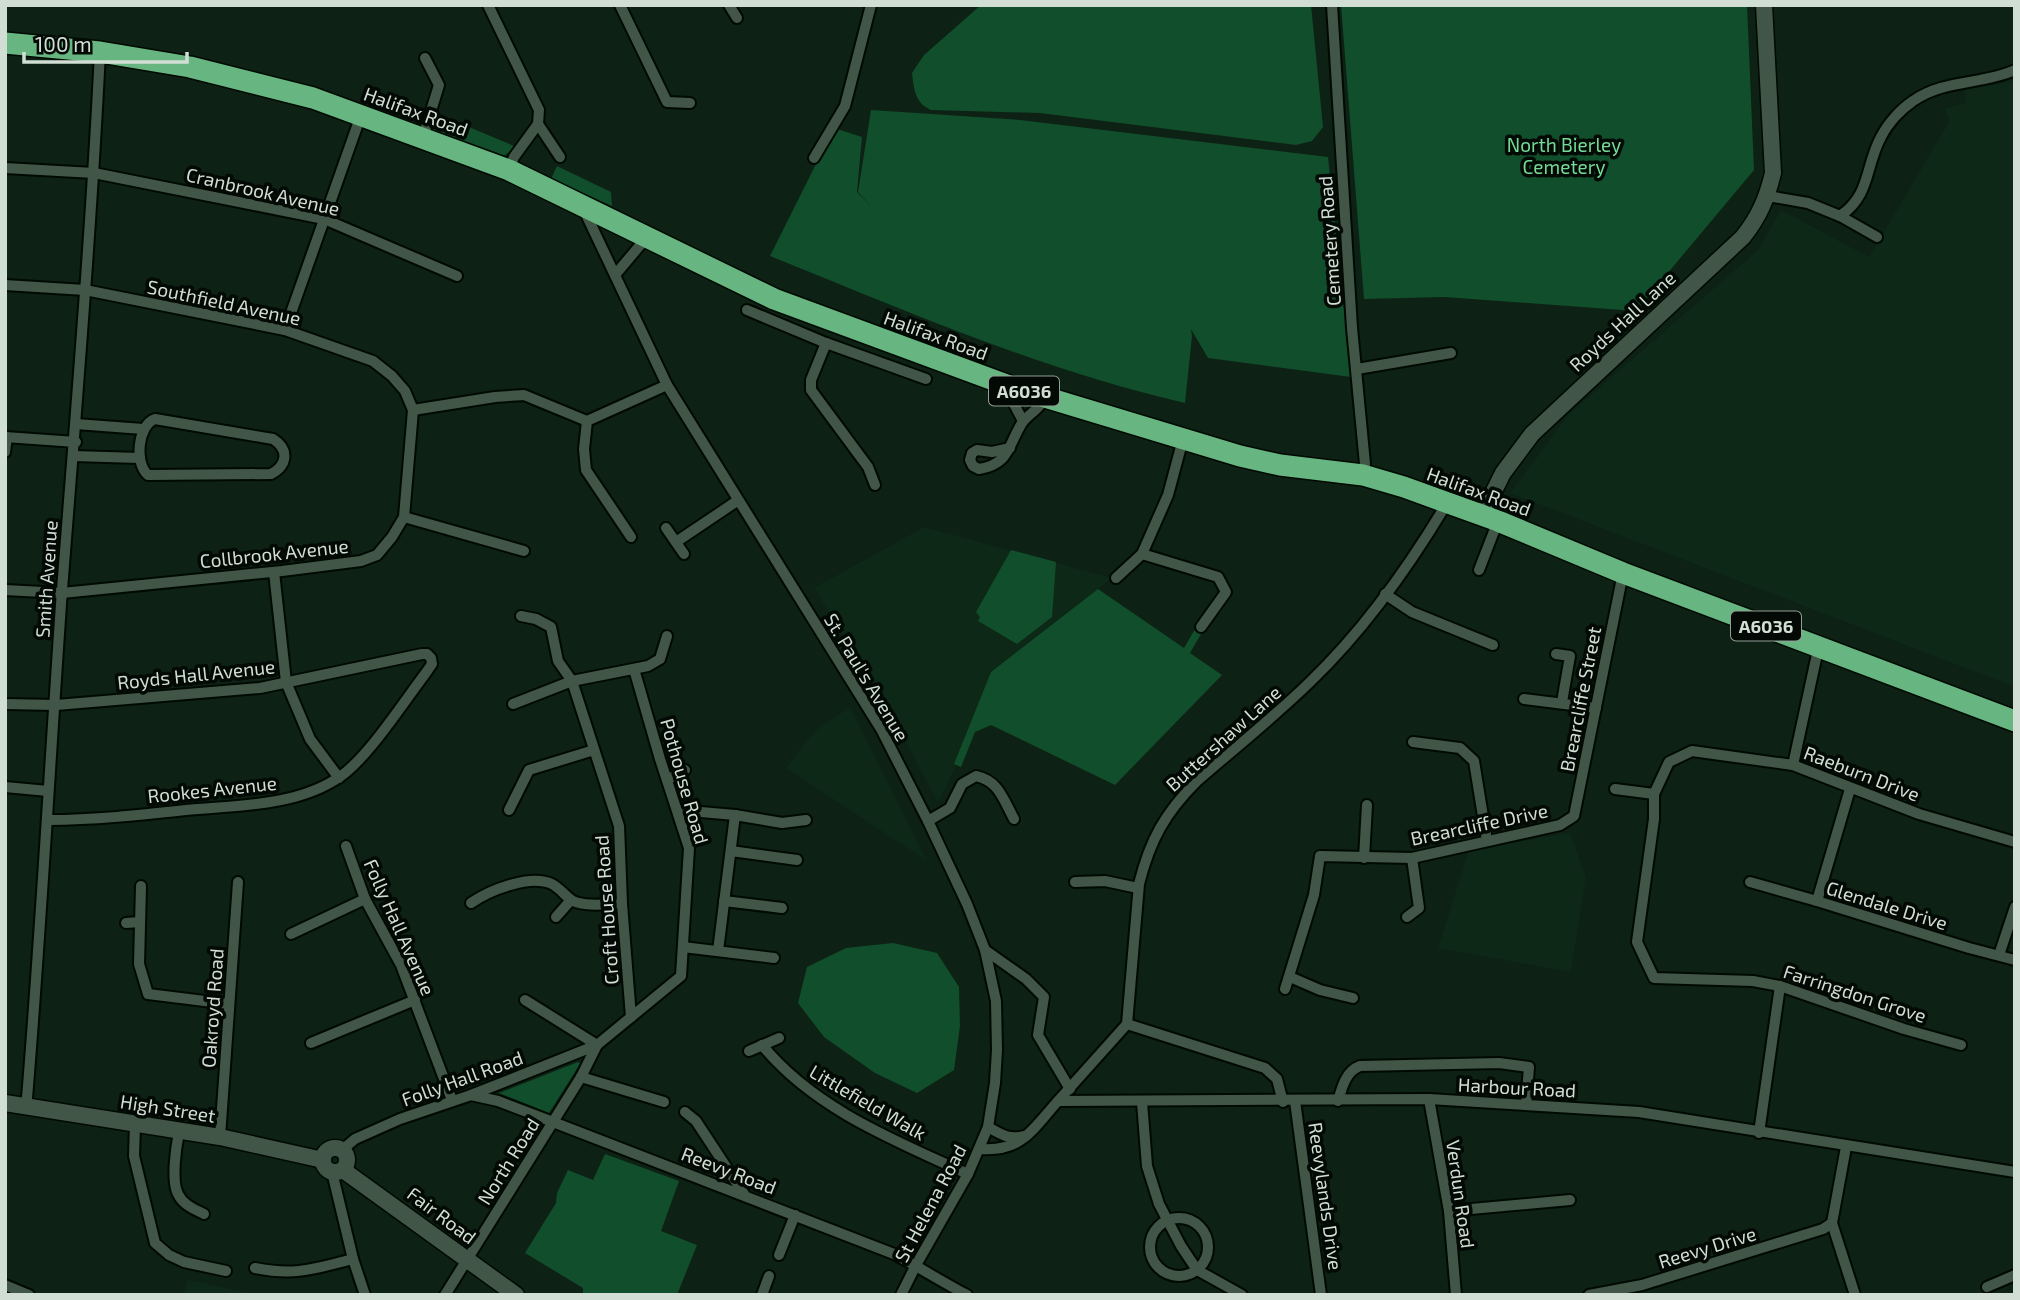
<svg xmlns="http://www.w3.org/2000/svg" width="2020" height="1300" font-family="'Exo 2',sans-serif">
<style>
.built{fill:#0d2816}
.green{fill:#114e2b}
.lines{fill:none;stroke-linecap:round;stroke-linejoin:round}
.street-casing{stroke:#000a02;stroke-width:14}
.secondary-casing{stroke:#000a02;stroke-width:19}
.highway-casing{stroke:#000a02;stroke-width:24}
.street{stroke:#415646;stroke-width:10}
.secondary{stroke:#415646;stroke-width:16}
.highway{stroke:#67b681;stroke-width:21}
.labels{text-anchor:middle;dominant-baseline:central;stroke-width:7;stroke-linejoin:round;paint-order:stroke}
.shield{fill:#030904;stroke:#939e96;stroke-width:2}
.shield-label{font-size:18px;font-weight:bold;fill:#d1ded4}
.street-label{font-size:19px;fill:#d1ded4;stroke:#030904}
.park-label{font-size:19px;fill:#74dc97;stroke:#030904}
</style>
<rect width="100%" height="100%" fill="#0d2114"/>
<g class="built">
<path d="M2015,79v608l-505,-194 59,-79 189,-164 23,-40 88,47 80,-135 -4,-14 21,-5 -1,-14 37,-5z"/>
<path d="M924,527l188,51 -121,94 -35,93 -18,38 -46,-87 -78,-128z"/>
<path d="M850,707l76,153 -140,-92 29,-37z"/>
<path d="M1570,833l16,44 -15,95 -133,-24 31,-98z"/>
<path d="M187,1280l23,4 44,11h-70z"/>
</g>
<g class="green">
<path d="M981,5h330l12,122 -11,14 -16,4 -256,-32 -109,-3c-16,-7 -17,-20 -19,-37l12,-18z"/>
<path d="M1341,5h406l7,165 -118,141 -192,-14 -80,2z"/>
<path d="M871,110l149,10 308,37 23,220 -143,-19 -17,-29 1,7 -7,67c-143,-33 -279,-92 -415,-147l64,-128 28,9 -5,55 13,13 -12,-13z"/>
<path d="M438,114l76,32v2l-10,8h-6l-68,-27z"/>
<path d="M557,166l54,26 1,14 -61,-27z"/>
<path d="M1011,550l45,12 -4,55 -35,27 -39,-23 2,-4 -4,-5z"/>
<path d="M1098,589l86,59 11,-19 6,5 -11,19 32,22 -107,110 -124,-60 -16,7 -14,35 -7,-3 37,-92z"/>
<path d="M893,943l44,10 22,34 1,39 -6,44 -37,23 -42,-20 -51,-36 -26,-34 9,-36 39,-19z"/>
<path d="M578,1062l2,2 -31,49 -50,-20z"/>
<path d="M605,1154l74,27 -18,50 36,14 -20,50h-94v-7l-58,-35 31,-50 1,-10 11,-23 25,10z"/>
</g>
<g class="lines">
<g class="street-casing">
<g id="street">
<path d="M488,5l51,105 -1,14 22,33"/>
<path d="M620,5l47,97 23,1"/>
<path d="M729,5l8,13"/>
<path d="M1332,5l20,323 13,136 -2,11"/>
<path d="M423,137l16,-52 -14,-27"/>
<path d="M814,158l31,-52 26,-101"/>
<path d="M5,168l89,5 230,46 133,57"/>
<path d="M509,170l5,-13 24,-33"/>
<path d="M1768,196l40,7 32,13 37,21"/>
<path d="M584,210l83,175 214,344 47,92 39,83 18,46 11,51 1,49 -2,33 -7,44 -20,47 -52,91 -15,30"/>
<path d="M1840,216c31,-21 25,-50 41,-79 7,-14 20,-28 32,-36 31,-22 69,-16 102,-31"/>
<path d="M615,275l32,-38"/>
<path d="M5,285l80,5 200,40 88,31 19,15 13,15 8,19 -9,107 -12,20 -15,18 -16,6 -79,10 -220,22 -57,-3"/>
<path d="M747,310l79,33 100,36"/>
<path d="M285,330l76,-215"/>
<path d="M826,343l-15,37v10l57,77 7,18"/>
<path d="M1357,369l94,-16"/>
<path d="M1015,388l-1,16 9,17"/>
<path d="M413,410l82,-13 29,-2 63,26"/>
<path d="M155,419l118,20c16,10 15,26 -2,35l-123,1c-14,-12 -10,-50 7,-56z"/>
<path d="M76,424l67,5"/>
<path d="M5,437l71,5"/>
<path d="M1010,448l-18,4 -15,-2 -5,3 -2,7 3,6 6,3c31,-5 29,-24 43,-46 7,-10 16,-12 22,-24"/>
<path d="M5,452l2,-15"/>
<path d="M73,456l67,2"/>
<path d="M404,517l120,34"/>
<path d="M666,528l18,26"/>
<path d="M631,537l-45,-67 -2,-21 3,-28 80,-36"/>
<path d="M676,542l61,-41"/>
<path d="M1142,554l76,23 8,15 -25,35"/>
<path d="M1479,570l19,-49"/>
<path d="M274,572l12,110 24,57 29,39"/>
<path d="M1116,578l26,-24 26,-59 15,-56"/>
<path d="M1385,594l27,18 81,33"/>
<path d="M521,616l15,3 15,8 7,34 14,20 47,145 3,78 9,113"/>
<path d="M1556,654l14,2 -8,46"/>
<path d="M1524,699l72,9"/>
<path d="M5,704l51,1 204,-17 162,-34h5l4,4 1,6 -7,10c-22,29 -56,82 -84,102 -44,31 -104,29 -155,34 -46,5 -92,10 -138,10"/>
<path d="M513,704l59,-23 76,-15 12,-7 7,-23"/>
<path d="M1413,742l47,6 14,13 13,80"/>
<path d="M1793,765l26,-120"/>
<path d="M667,780l18,-10"/>
<path d="M5,787l43,4"/>
<path d="M1615,789l39,5"/>
<path d="M509,810l20,-40 65,-20"/>
<path d="M678,810l57,5 47,8 24,-3"/>
<path d="M928,821l22,-13 12,-24 14,-8c23,5 27,23 38,43"/>
<path d="M346,846l19,53 36,66 51,135"/>
<path d="M731,851l66,9"/>
<path d="M1364,858l3,-53"/>
<path d="M1075,882l30,-1 33,7"/>
<path d="M1750,882l67,19 152,47 46,12"/>
<path d="M141,886l-2,78 9,30 81,10"/>
<path d="M724,901l58,7"/>
<path d="M1817,901l33,-112"/>
<path d="M471,903c19,-13 59,-29 81,-19 9,5 14,13 21,17 13,6 34,3 49,3"/>
<path d="M556,917l15,-17"/>
<path d="M1407,917l12,-9 -7,-50"/>
<path d="M126,923l14,-1"/>
<path d="M291,934l74,-35"/>
<path d="M683,947l91,11"/>
<path d="M985,950l41,29 18,18 -6,38 32,54"/>
<path d="M718,951l17,-136"/>
<path d="M1999,955l16,-48"/>
<path d="M1290,977l30,13 33,8"/>
<path d="M1285,989l29,-94 6,-39 92,2 148,-33 14,-9 49,-243"/>
<path d="M1127,1024l138,44 12,11 6,23"/>
<path d="M311,1043l104,-43"/>
<path d="M762,1045c52,64 134,96 206,129"/>
<path d="M1961,1045l-57,-16 -124,-43 -27,-5 -99,-3 -17,-36 17,-123v-25l15,-32 23,-11 101,14 126,49 96,28"/>
<path d="M749,1051l30,-13"/>
<path d="M581,1077l83,25"/>
<path d="M471,1095l27,6 55,21 341,132c25,13 48,28 73,41"/>
<path d="M1429,1099l20,112 7,84"/>
<path d="M1058,1101l69,-77 12,-140c11,-44 26,-71 58,-103 38,-33 77,-64 113,-99 52,-50 100,-117 137,-179"/>
<path d="M1295,1101l26,194"/>
<path d="M1338,1101c4,-14 8,-30 22,-35l139,-3 30,4 -3,38"/>
<path d="M1142,1102l5,64 12,38 22,42 16,24 45,25"/>
<path d="M22,1108l5,-10c14,-169 23,-338 35,-508 14,-179 29,-358 38,-538"/>
<path d="M685,1112l11,9 48,73"/>
<path d="M135,1124l-1,32 21,87 14,12 15,7 42,9"/>
<path d="M988,1127c14,8 21,13 36,9"/>
<path d="M179,1132c-3,15 -8,49 -1,62 5,11 16,15 26,20"/>
<path d="M1759,1133l21,-147"/>
<path d="M220,1137l18,-255"/>
<path d="M1846,1147l-14,76 23,72"/>
<path d="M980,1149c42,3 52,-19 78,-48l371,-2 210,13 376,60"/>
<path d="M342,1150l13,-11 45,-20 71,-24 126,-50 84,-69 8,-128 -29,-89 -26,-90"/>
<path d="M332,1172l21,87 12,36"/>
<path d="M1449,1211l121,-11"/>
<circle cx="1179" cy="1247" r="29"/>
<path d="M779,1255l16,-40"/>
<path d="M255,1268c41,8 58,1 98,-9"/>
<path d="M5,1285l24,10"/>
<path d="M1987,1287l28,-12"/>
<path d="M445,1295l136,-218 16,-32 -72,-45"/>
<path d="M762,1295l7,-19"/>
<path d="M1589,1295l53,-10 181,-56 9,-6"/>
</g>
</g>
<g class="secondary-casing">
<g id="secondary">
<path d="M1482,515l21,-42 29,-39 211,-197c16,-20 24,-39 30,-64l-9,-168"/>
<path d="M5,1103l215,34 103,23"/>
<circle cx="335" cy="1160" r="12"/>
<path d="M343,1170l173,125"/>
</g>
</g>
<g class="highway-casing">
<path id="highway" d="M5,43l95,9 90,15 123,31 196,72 265,129 241,89 225,68 40,9 83,10 41,12 94,34 125,52 392,148"/>
</g>
<use href="#street" class="street"/>
<use href="#secondary" class="secondary"/>
<use href="#highway" class="highway"/>
</g>
<g class="labels">
<g class="shield">
<rect x="989" y="376.5" width="70" height="29" rx="5"/>
<rect x="1731" y="611.5" width="70" height="29" rx="5"/>
</g>
<g class="shield-label">
<text x="1024" y="391">A6036</text>
<text x="1766" y="626">A6036</text>
</g>
<g class="street-label">
<text transform="translate(416 111) rotate(20)">Halifax Road</text>
<text transform="translate(263 191) rotate(13)">Cranbrook Avenue</text>
<text transform="translate(1329 241) rotate(-94)">Cemetery Road</text>
<text transform="translate(224 302) rotate(12)">Southfield Avenue</text>
<text transform="translate(1622 321) rotate(-43)">Royds Hall Lane</text>
<text transform="translate(936 335) rotate(20)">Halifax Road</text>
<text transform="translate(1479 491) rotate(20)">Halifax Road</text>
<text transform="translate(274 553) rotate(-6)">Collbrook Avenue</text>
<text transform="translate(46 579) rotate(-86)">Smith Avenue</text>
<text transform="translate(196 674) rotate(-6)">Royds Hall Avenue</text>
<text transform="translate(867 677) rotate(59)">St. Paul's Avenue</text>
<text transform="translate(1580 699) rotate(-79)">Brearcliffe Street</text>
<text transform="translate(1223 738) rotate(-42)">Buttershaw Lane</text>
<text transform="translate(1862 773) rotate(21)">Raeburn Drive</text>
<text transform="translate(685 781) rotate(74)">Pothouse Road</text>
<text transform="translate(212 789) rotate(-6)">Rookes Avenue</text>
<text transform="translate(1479 824) rotate(-12)">Brearcliffe Drive</text>
<text transform="translate(1887 905) rotate(17)">Glendale Drive</text>
<text transform="translate(606 910) rotate(-94)">Croft House Road</text>
<text transform="translate(400 927) rotate(66)">Folly Hall Avenue</text>
<text transform="translate(1855 993) rotate(18)">Farringdon Grove</text>
<text transform="translate(212 1008) rotate(-86)">Oakroyd Road</text>
<text transform="translate(462 1078) rotate(-20)">Folly Hall Road</text>
<text transform="translate(1517 1087) rotate(3)">Harbour Road</text>
<text transform="translate(868 1102) rotate(30)">Littlefield Walk</text>
<text transform="translate(168 1108) rotate(9)">High Street</text>
<text transform="translate(508 1161) rotate(-58)">North Road</text>
<text transform="translate(729 1170) rotate(21)">Reevy Road</text>
<text transform="translate(1461 1194) rotate(82)">Verdun Road</text>
<text transform="translate(1326 1196) rotate(82)">Reevylands Drive</text>
<text transform="translate(930 1203) rotate(-62)">St Helena Road</text>
<text transform="translate(442 1215) rotate(37)">Fair Road</text>
<text transform="translate(1707 1247) rotate(-17)">Reevy Drive</text>
</g>
<g class="park-label">
<text x="1564" y="144">North Bierley<tspan x="1564" dy="22">Cemetery</tspan></text>
</g>
</g>
<rect width="2020" height="1300" fill="none" stroke="#d1ded4" stroke-width="14"/>
<path d="M24 52v10h163v-10" fill="none" stroke="#d1ded4" stroke-width="3.5"/>
<text x="35" y="52" font-size="21" fill="#d1ded4" stroke="#030904" stroke-width="5" paint-order="stroke">100 m</text>
</svg>
